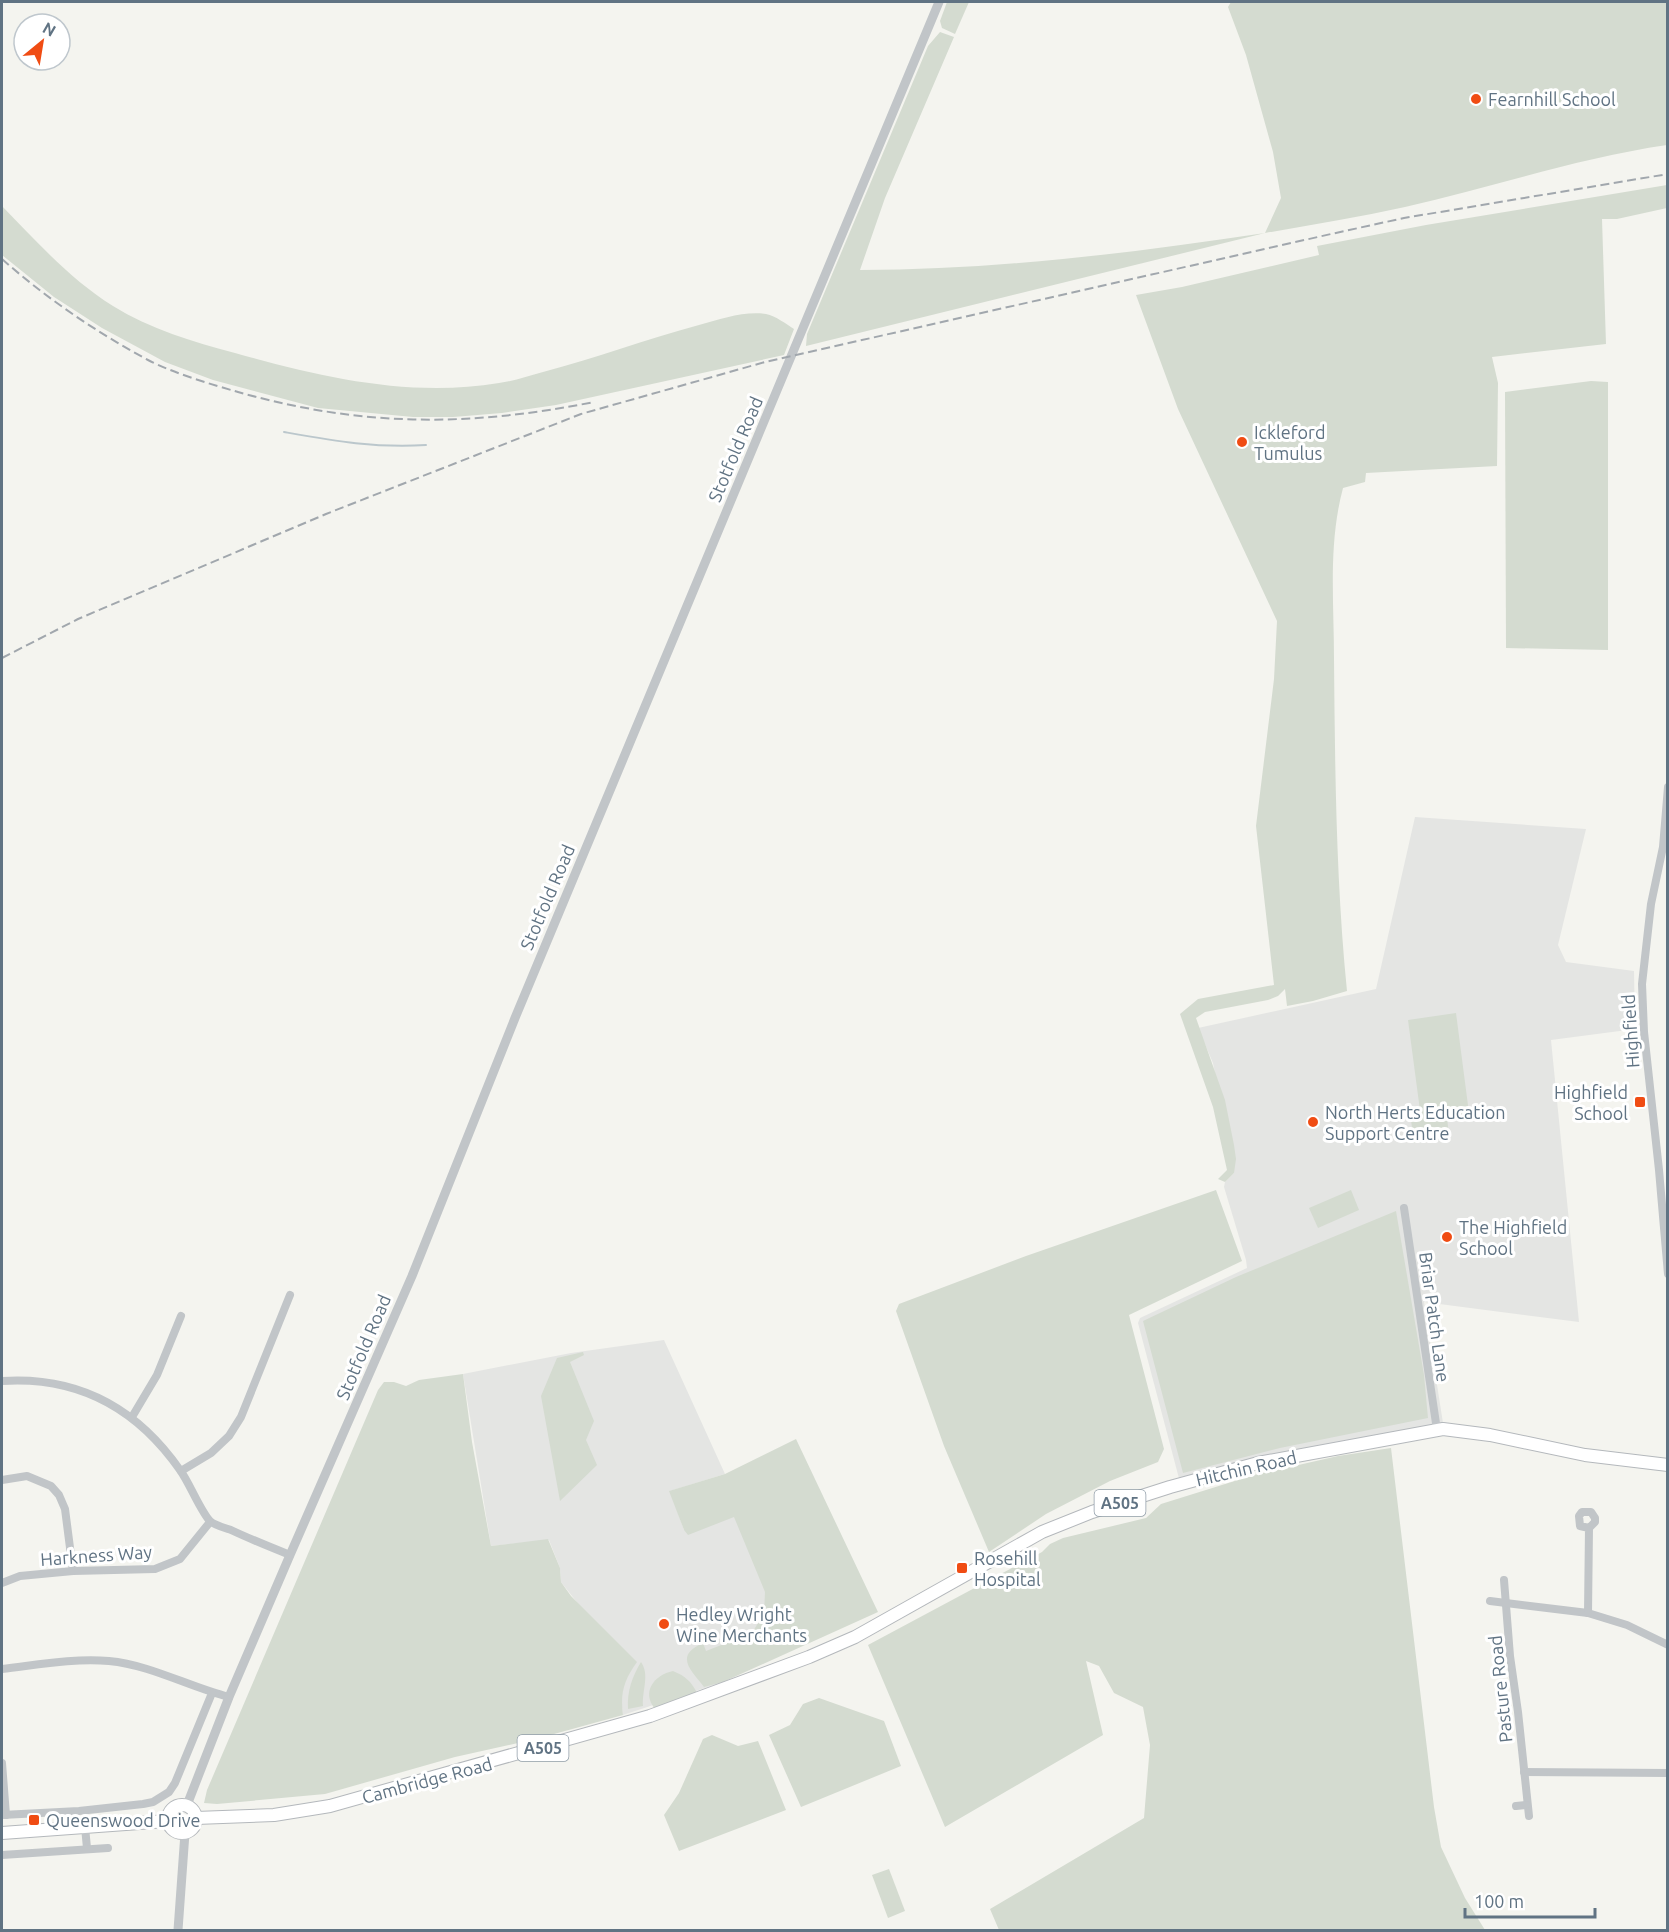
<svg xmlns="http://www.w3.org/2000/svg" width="1669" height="1932" font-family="Ubuntu,sans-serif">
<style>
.built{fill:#e4e5e3}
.green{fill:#d4dbd0}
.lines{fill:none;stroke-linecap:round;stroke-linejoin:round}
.stream{stroke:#bbc7cc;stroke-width:2}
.primary-casing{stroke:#b4b8bc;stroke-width:14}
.minor{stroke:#c1c5c8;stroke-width:8}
.tertiary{stroke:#c1c5c8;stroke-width:9}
.primary{stroke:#fff;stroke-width:12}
.rail{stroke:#a1a7ad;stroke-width:2;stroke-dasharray:9 4.5;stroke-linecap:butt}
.poi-dot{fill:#f04c13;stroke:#fff;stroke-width:2}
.labels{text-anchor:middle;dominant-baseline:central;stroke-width:6;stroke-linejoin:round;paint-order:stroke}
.shield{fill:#fff;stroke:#909da8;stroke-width:1.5}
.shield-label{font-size:16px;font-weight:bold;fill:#607383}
.poi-label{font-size:18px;fill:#607383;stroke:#fff;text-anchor:start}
.street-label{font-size:18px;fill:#607383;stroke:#fff}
</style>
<rect width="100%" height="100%" fill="#f4f4ef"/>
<g class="built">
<path d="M1415,817l171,12 -28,116 8,17 68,9 1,58 -84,11 28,282 -155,-20 19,121 -262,63 -43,-163 2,-5 107,-50 -1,-8 -22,-73 1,-5 9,-9 -21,-110 -15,-35 178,-39z"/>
<path d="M664,1340l61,134 -55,17 14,39 54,-20 41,109 -56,63 -100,33 -2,-15 2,-13 5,-13 -41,-59 -26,-33 -1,-14 -11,-28 -58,6 -28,-172 108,-21z"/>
</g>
<g class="green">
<path d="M947,2h22l-14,32 -13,-6 -2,-7z"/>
<path d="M1231,2h436v143c-89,13 -174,42 -262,62 -46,10 -93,18 -140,26l-459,113 1,-12 121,-288 12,-14 14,5 -69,161 -25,72c135,0 272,-17 405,-37l16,-35 -8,-46 -27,-97 -18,-48z"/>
<path d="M1667,185v23l-50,11h-15l4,125 -114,13 6,26 -1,83 -131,7 -1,9 -22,6c-15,56 -9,114 -9,171 1,111 2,222 13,332l-34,10 -26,5 -2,-17 -7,7 -10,4 -63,12 -9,6 29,82 9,45 2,14 -2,14 -9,9 -7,-3 9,-9 -14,-63 -33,-93 18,-15 76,-14 -18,-159 18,-147 3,-58 -99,-212 -42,-114 46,-8 137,-32 -2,-9 109,-21z"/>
<path d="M2,206c34,35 69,74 111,100 37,23 80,36 122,47 85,24 175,45 264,30 15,-2 29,-7 44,-11 53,-14 104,-33 156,-47 22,-6 45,-14 67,-11 10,2 20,10 28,15l-10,26 -228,50 -54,8 -49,4h-40l-95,-9 -105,-28 -48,-18 -63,-34 -48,-31 -52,-42z"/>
<path d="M1591,381l17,1v268l-102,-2 -1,-256z"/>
<path d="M1456,1013l13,100 -22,3 2,22 -35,5 -3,-23 10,-2 -13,-98z"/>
<path d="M1216,1190l26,71 -113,54 35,134 -6,13 -48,19 -64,33 -57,38 -45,-106 -48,-135 3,-7 127,-48z"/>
<path d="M1351,1190l8,20 -41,18 -9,-20z"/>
<path d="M1396,1211l28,164 4,43 -148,30 -97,25 -40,-152 93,-44z"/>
<path d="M583,1352l1,3 -14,7 24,59 -8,19 11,25 -37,36 -19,-105 16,-38z"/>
<path d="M463,1374l9,68 19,104 57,-7 12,29 1,14 10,14 66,66c-13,18 -17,31 -14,53l-87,24 -81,18 -130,37 -108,10 -13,-1 3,-13 171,-400 6,-8h10l12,4 13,-6z"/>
<path d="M796,1439l82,173 -155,70 -19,5c-12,-16 -31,-31 -1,-44l3,8 46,-18 12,-20 1,-21 -31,-75 -46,18 -4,-5 -15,-39 56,-17z"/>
<path d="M1391,1448l43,359 7,40 24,51 20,32h-486l-9,-21 154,-91 6,-73 -7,-38 -29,-14 -15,-27 -13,-5 17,74 -158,92 -77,-182 174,-93 8,-8 13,-6 83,-20 15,-14 93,-29 84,-19z"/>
<path d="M641,1662c9,13 1,28 2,44l-15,3c-1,-18 4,-32 13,-47z"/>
<path d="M673,1671c12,5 18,10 24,22l-42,16c-14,-17 -1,-34 18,-38z"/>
<path d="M819,1698l65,23 17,45 -100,41 -32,-72 21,-10 13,-21z"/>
<path d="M712,1735l26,11 20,-5 28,69 -107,41 -15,-36 15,-22 24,-54z"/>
<path d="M889,1869l16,42 -17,7 -16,-43z"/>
</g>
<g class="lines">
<path class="stream" d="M284,432c51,9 89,16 142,13"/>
<g class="primary-casing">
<g id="primary">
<circle cx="182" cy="1819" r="14"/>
<path d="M196,1818l78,-3 56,-9 320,-90 159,-59 46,-20 187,-105 50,-20 78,-25 88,-24 185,-34 47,6 95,20 83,10"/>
<path d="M2,1833l165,-12"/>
</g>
</g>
<g class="minor">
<path d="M1668,787l-5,60 -12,57 -9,80 2,48 15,138 9,104"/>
<path d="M1404,1208l33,222"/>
<path d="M2,1381c76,-5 134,26 178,89 9,12 21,42 30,51 4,4 15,7 21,9 19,9 39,17 59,25"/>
<path d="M132,1417l25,-42 24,-59"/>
<path d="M181,1471l30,-18 18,-17 12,-19 49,-122"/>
<path d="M2,1480l25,-4 24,10 8,9 6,14 8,62"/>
<path d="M1504,1580l6,76 8,56 11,104"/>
<path d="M2,1583l18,-7 53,-5 82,-2 25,-10 30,-37"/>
<path d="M1490,1601l98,12 39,12 41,20"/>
<path d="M1588,1613l1,-85 6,-6v-4l-4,-6h-9l-3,4 1,10 9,2"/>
<path d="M2,1669c35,-4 71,-11 107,-8 42,4 80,26 120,36"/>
<path d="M2,1763l4,52"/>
<path d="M1524,1772l144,1"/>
<path d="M1516,1806l10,-1"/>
<path d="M2,1815l77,-4 64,-7 10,-2 16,-10 6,-9 37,-90"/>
<path d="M85,1827l2,21"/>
<path d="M2,1855l106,-7"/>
</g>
<g class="tertiary">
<path d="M187,1805l42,-108 61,-142 122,-279 103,-258 424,-1016"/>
<path d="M178,1930l7,-97"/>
</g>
<use href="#primary" class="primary"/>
<g class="rail">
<path d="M2,259c44,39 94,73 146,101 25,13 62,24 90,32 124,35 230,35 356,10"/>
<path d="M2,658l76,-39 248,-105 255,-100 184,-52 566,-128 73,-16 264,-44"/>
</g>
</g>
<g class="poi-dot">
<circle cx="1476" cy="99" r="6"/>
<circle cx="1242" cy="442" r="6"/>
<rect x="1634" y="1096" width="12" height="12" rx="3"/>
<circle cx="1313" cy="1122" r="6"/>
<circle cx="1447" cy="1237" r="6"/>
<rect x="956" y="1562" width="12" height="12" rx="3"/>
<circle cx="664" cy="1624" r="6"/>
<rect x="28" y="1814" width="12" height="12" rx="3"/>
</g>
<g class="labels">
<g class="shield">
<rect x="1094.5" y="1490" width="51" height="26" rx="4.5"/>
<rect x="517.5" y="1735" width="51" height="26" rx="4.5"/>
</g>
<g class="shield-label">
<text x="1120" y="1503">A505</text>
<text x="543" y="1748">A505</text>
</g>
<g class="poi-label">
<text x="1488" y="99">Fearnhill School</text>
<text x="1254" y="432">Ickleford<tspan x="1254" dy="21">Tumulus</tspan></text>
<text x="1628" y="1092" text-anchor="end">Highfield<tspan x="1628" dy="21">School</tspan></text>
<text x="1325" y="1112">North Herts Education<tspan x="1325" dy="21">Support Centre</tspan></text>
<text x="1459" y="1227">The Highfield<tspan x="1459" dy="21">School</tspan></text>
<text x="974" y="1558">Rosehill<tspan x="974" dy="21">Hospital</tspan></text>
<text x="676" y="1614">Hedley Wright<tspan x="676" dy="21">Wine Merchants</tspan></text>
<text x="46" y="1820">Queenswood Drive</text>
</g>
<g class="street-label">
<text transform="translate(735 449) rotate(-67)">Stotfold Road</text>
<text transform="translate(547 897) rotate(-67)">Stotfold Road</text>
<text transform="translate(1630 1031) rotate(-94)">Highfield</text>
<text transform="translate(1435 1317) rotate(82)">Briar Patch Lane</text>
<text transform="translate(363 1347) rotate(-67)">Stotfold Road</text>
<text transform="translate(1246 1468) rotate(-13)">Hitchin Road</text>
<text transform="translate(96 1555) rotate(-4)">Harkness Way</text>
<text transform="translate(1500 1689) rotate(-96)">Pasture Road</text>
<text transform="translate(427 1780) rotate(-15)">Cambridge Road</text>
</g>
</g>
<rect width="1669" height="1932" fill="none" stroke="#607383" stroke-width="6"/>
<g transform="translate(42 42) rotate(30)"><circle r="28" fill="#ffffff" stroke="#bfc7cd" stroke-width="1.5"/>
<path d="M0-4.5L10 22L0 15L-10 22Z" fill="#f04c13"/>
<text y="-9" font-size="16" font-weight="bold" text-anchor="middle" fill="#607383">N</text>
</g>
<path d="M1465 1908v9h130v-9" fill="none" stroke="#607383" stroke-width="3"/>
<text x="1474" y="1908" font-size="18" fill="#607383" stroke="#ffffff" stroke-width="4.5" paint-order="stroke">100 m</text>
</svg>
